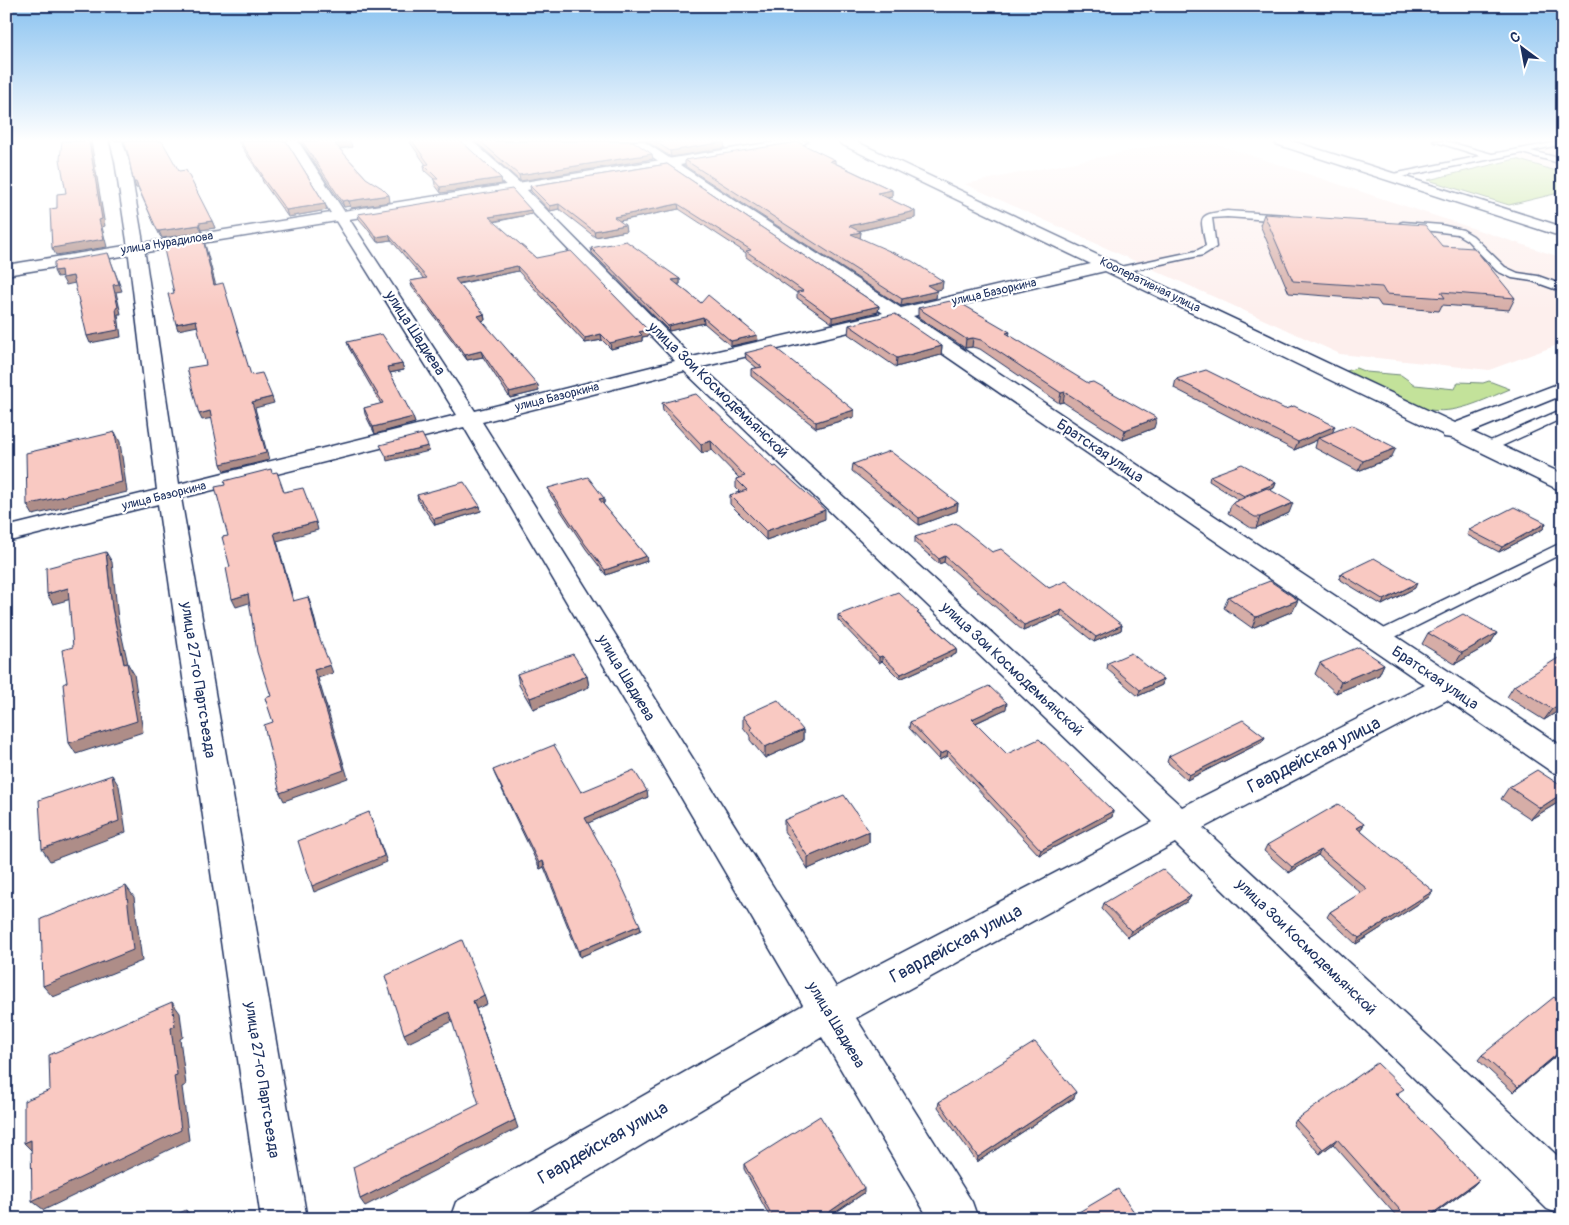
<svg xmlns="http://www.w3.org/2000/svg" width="1569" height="1225" font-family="Pangolin,sans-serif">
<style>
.built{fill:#fdefed}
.green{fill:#c3e29a;stroke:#6f887c}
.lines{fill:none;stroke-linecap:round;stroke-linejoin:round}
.service-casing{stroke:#1b2f5e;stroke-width:3}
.minor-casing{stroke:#1b2f5e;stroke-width:3}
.tertiary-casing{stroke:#1b2f5e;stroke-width:3}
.service{fill:#fff;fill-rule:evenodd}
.minor{fill:#fff;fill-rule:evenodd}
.tertiary{fill:#fff;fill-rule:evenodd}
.wall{fill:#d6ada7;stroke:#1b2f5e}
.shaded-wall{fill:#ae8d88;stroke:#1b2f5e}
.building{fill:#f9c9c2;stroke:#1b2f5e}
.labels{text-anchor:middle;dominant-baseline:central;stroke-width:4.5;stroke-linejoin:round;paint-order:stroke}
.far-street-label{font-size:12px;fill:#1b2f5e;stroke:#fff}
.street-label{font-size:15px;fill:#1b2f5e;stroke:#fff}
.near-street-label{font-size:18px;fill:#1b2f5e;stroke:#fff}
</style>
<rect width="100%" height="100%" fill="#fff"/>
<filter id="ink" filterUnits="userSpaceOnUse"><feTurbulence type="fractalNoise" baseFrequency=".02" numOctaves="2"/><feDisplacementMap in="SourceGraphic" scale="10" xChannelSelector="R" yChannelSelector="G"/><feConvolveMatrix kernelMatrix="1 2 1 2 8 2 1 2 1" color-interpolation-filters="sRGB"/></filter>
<g filter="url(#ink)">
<g class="built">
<path d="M1180,141h27l356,117v85l-74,27 -149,-16 -375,-170z"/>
<path d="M1554,141h9v51l-54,13 -81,-25 92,-22 -22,-6z"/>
</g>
<g class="green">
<path d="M1516,159l47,14v19l-54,13 -81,-25z"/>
<path d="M1356,368l10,4 35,3 14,10 40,4 3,-7 25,1 6,-2 21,8c-27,11 -55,27 -85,20l-81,-37z"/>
</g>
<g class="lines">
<g class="service-casing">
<g id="service">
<path d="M1433,141h12l47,13 71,-13v3l-32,7 32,8v5l-41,-11 -132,26 -1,-2 4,-3 88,-18z"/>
<path d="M1227,211l60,4 5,3 -5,3 -60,-4 -15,1 4,29 -13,8 -83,18 -5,-3 5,-3 76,-16 10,-5c-5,-29 -11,-31 21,-35z"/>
<path d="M1403,222l38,3 22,5 10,6 32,31 13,6 20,3 25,9v7l-31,-11 -20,-3 -15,-7 -30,-31 -10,-6 -57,-7v-4z"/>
<path d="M1563,409v9l-72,33h-10l-2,-3 2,-3z"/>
<path d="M1563,542v11l-180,90 -6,2 -6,-2 -3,-4 3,-4z"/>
</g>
</g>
<g class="minor-casing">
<g id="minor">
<path d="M110,141h12l7,20 15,87 35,236 278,-69 -171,-274h12l177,270 200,-50 -164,-171 -52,-49h13l49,43 171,173 191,-44 -254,-172h14l258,167 190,-44 -250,-120 -2,-3h16l253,119 7,2 2,2 338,159 108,-41v13l-91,37 91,42v16l-8,-2 -103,-50 -8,-1 -2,-3 -337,-163 -192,45 650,431v28l-11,-3 -105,-72 -244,128 360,333v55l-16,-7 -372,-366 -319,175 116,184 6,17h-49l-107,-182 -304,182h-68l6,-17 347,-197 -339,-578 -283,71 126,721h-46l-103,-715 -152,38v-15l151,-37 -29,-242 -13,-87zM895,321l530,364 -243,122 -480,-440zM684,371l469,451 -317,165 -354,-565z"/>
<path d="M1274,141h18l271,86v10l-287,-93z"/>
</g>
</g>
<g class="tertiary-casing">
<path id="tertiary" d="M780,141h28l-6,4 -796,130v-10z"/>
</g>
<use href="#service" class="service"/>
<use href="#minor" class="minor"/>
<use href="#tertiary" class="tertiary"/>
</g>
<g class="wall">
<path d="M238,141h48l39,63 2,6 -39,7 -25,-35 -2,-6z"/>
<path d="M300,141h50l2,6 -12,2 26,29 24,24 -39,6 -1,-2 -6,1z"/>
<path d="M409,141h52l40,37 1,6 -61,9 -6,-8 -1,-6 -9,-8 -1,-6h2z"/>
<path d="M475,141h158l20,18 -133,22z"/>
<path d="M646,141h76l3,7 -54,9z"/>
<path d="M128,154l51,17 33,50 3,7 -14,2 1,2 -40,6 -2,-2 -22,-48h-2l-3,-9z"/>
<path d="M685,160h150v3l57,27v7l-5,1 28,13v7l-56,13 2,1 -1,6 83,43 -1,8 -6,1 1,1 -1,7 -35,8 -216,-140z"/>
<path d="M667,164l212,142 -1,6 -46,11 -35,-25v-5l-51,-36v-4l-67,-44 -59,12 6,10 -31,6 -36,-28 -9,2 -19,-20 -1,-5z"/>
<path d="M531,210l1,4 -38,8 42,36 112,78 -6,1v4l-31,8 -9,-9 -17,3 -67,-72 -59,13 25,30 1,6 -3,1 57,70 -29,7 -27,-41 -16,3 -55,-73 -2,-6 14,-2 -33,-39 -14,2 -11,-15 -7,-8 -1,-5z"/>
<path d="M1264,214l178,32 73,52 -6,12 -67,-5 -3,6 -58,-5 -4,-6 -88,-7 -29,-68z"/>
<path d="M591,248l89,31v5h-3l24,19 57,37 -27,6 -27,-23 -35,8 -77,-78z"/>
<path d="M918,308l92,24 -1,4 145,92 -31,12 -60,-38 -4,1 -79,-54 -8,-2 -7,1 -47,-31z"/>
<path d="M849,325l93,21 -1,9 -45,12 -48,-33z"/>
<path d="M347,342l55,22 2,6 -14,3 25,50 -40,11 -10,-20 -1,-6 17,-4 -32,-56z"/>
<path d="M745,353l109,57v7l-38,11 -65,-52v-7l6,-1 -11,-9z"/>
<path d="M1176,379l156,54 59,25 -33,13 -43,-23 2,-8 -23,10 -120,-62z"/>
<path d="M662,403l163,116 -59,21 -36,-36v-9l10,-3 -4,-4v-9l3,-1 -27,-28 -10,3 -39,-42z"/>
<path d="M853,464l105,39 -1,8 -38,14 -67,-54z"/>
<path d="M1210,476l66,7 -2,5 -4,2 19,23 -33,15h-5l-23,-15 4,-10 7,-3 -30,-19z"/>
<path d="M548,488l56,10v5l-1,1 43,52 1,5 -41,14 -20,-26 -37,-56z"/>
<path d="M417,495l63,11 1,5 -46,14 -17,-25z"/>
<path d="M1546,523l-3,6 -44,23 -32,-17 2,-5z"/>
<path d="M915,537l77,15 57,36 73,37 -1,5 -27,12 -34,-27 -37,16 -79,-69 -5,2 -24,-21z"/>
<path d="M1341,574l74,14 -33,17 -43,-26z"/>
<path d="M1563,576v13l-9,-5 3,-5z"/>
<path d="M1228,597l65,14 -41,17 -28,-20z"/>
<path d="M919,614l38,34 -1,6 -56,25 -18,-18 -3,2 -41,-43v-5z"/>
<path d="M1428,633h69l-7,11 -35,20 -33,-20z"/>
<path d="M1563,661v47l-19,12 -37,-23 7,-11z"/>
<path d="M1108,663l55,16 -1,6 -24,11 -31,-27z"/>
<path d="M1320,663l64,1 -5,11 -43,18 -21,-19z"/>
<path d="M517,674l70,2 2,11 -56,22 -14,-24z"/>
<path d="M1006,709l-30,14 31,31 106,57 -1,6 -73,38 -92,-99 -8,4 -30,-32 1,-6z"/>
<path d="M743,716l60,14v11l-38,17 -15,-18v-4l-7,-9z"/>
<path d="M1265,737l-3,5 -75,38 -20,-18 2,-6z"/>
<path d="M493,770l88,22 67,5 -60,26 53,107 -61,27 -36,-90 -4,2 -45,-94z"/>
<path d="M1509,787h54v10l-4,5 -28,17 -30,-20z"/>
<path d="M784,820l85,11v11l-61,27 -24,-38z"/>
<path d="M1364,824l-4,6 69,67 -73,47 -29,-27 3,-5 31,-19 -43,-38 -29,18 -25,-22 3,-6z"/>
<path d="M1191,896l-3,5 -60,36 -26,-28 2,-6z"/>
<path d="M1563,1004v46l-50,42 -35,-32 4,-5z"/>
<path d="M1399,1094l-1,2 81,84 -5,5 -47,34h-28l-66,-75 -13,10 -27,-29 3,-5z"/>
<path d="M1074,1098l-97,64 -39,-55 1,-5z"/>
<path d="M744,1164l120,29 -38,26h-55l-27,-50z"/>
</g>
<g class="shaded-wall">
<path d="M89,141h2l14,85 -3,1 5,20 -51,8 -4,-7 47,-28z"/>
<path d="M350,141l2,6 -15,2 -2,-5z"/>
<path d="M724,142l1,6 -54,9 -1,-6z"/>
<path d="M652,154l1,5 -133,22 -1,-6z"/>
<path d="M501,178l1,6 -61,9 -1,-6z"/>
<path d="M134,182h2l2,6h-2z"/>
<path d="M892,190v7l-15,3v-7z"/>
<path d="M389,195l1,7 -39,6 -2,-7z"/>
<path d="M348,200l2,6 -6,1 -2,-6z"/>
<path d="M325,204l2,6 -39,7 -2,-7z"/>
<path d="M559,204v5l-9,2v-5z"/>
<path d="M678,204l1,5 -65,13v-5z"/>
<path d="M531,210l1,4 -42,8 -1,-5z"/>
<path d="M915,211v7l-66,15v-7z"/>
<path d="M212,221l3,7 -14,2 -2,-7z"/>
<path d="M199,225l3,7 -40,6 -3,-7z"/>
<path d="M625,225l1,6 -31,6 -1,-6z"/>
<path d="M861,232l-1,7 -9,-5z"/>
<path d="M389,235l2,5 -14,2 -1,-5z"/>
<path d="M203,239l2,5 12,46 -3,-5z"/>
<path d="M108,253l14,38 -6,1 5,22h-3l3,23 -31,6 -3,-7 26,-51z"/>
<path d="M517,266l1,5 -62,13 -1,-5z"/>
<path d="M61,270l3,6 -7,1 -3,-6z"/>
<path d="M73,276l2,7 -9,2 -4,-7z"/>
<path d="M680,279v5l-8,1v-5z"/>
<path d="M943,281l-1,8 -16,3 1,-7z"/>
<path d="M937,291l-1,7 -35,8 1,-7z"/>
<path d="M879,306l-1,6 -46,11v-6z"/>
<path d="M484,314l1,6 -6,1 -1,-5z"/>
<path d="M703,317l1,6 -35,8 -1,-5z"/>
<path d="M196,320l2,6 -20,4 -2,-6z"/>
<path d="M648,330v6l-6,1v4l-31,8 -1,-6 29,-11z"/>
<path d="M601,334l1,6 -17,3v-5z"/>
<path d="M757,335l1,5 -27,6v-5z"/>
<path d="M973,338l-1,9 -7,1 1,-9z"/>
<path d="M942,346l-1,9 -45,12 1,-9z"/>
<path d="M481,351l2,6 -16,3 -2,-5z"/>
<path d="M402,364l2,6 -15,3 -2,-6z"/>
<path d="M538,385l1,6 -29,7 -1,-6z"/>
<path d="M1065,392l-2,10 -4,1 2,-10z"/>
<path d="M272,397l2,6 -19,5 14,52 -45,11 -3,-7 31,-62z"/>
<path d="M854,410v7l-38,11v-6z"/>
<path d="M210,411l3,7 -11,2 -3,-6z"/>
<path d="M413,417l2,6 -40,11 -2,-7z"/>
<path d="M1157,418l-3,10 -31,12 2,-10z"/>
<path d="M1335,426l-3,8 -14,4 -1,2 -23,10 4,-8z"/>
<path d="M115,432l5,10 7,50 -94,23 -6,-10z"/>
<path d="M711,441l1,9 -10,3 -1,-9z"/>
<path d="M428,446l1,5 -42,10 -1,-5z"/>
<path d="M1396,448l-5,10 -33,13 5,-10z"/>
<path d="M1276,483l-2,5 -32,14 2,-6z"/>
<path d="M604,498v5l-4,1 -1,-5z"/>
<path d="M958,503l-1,8 -38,14v-7z"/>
<path d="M1293,503l-4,10 -33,15 4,-11z"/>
<path d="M480,506l1,5 -46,14 -1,-6z"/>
<path d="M825,510v9l-59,21v-9z"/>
<path d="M316,522l2,8 -41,11 19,68 -3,-8 -19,-68z"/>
<path d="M1546,523l-3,6 -44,23 3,-5z"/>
<path d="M106,552l6,10 6,57 10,45 6,10 9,58 -67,22 -7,-11 55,-79 -12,-56z"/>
<path d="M646,556l1,5 -41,14 -1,-5z"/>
<path d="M945,556l-1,6 -5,2v-5z"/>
<path d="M1417,583l-2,5 -33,17 2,-5z"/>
<path d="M68,588l7,10 -22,6 -6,-10z"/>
<path d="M248,594l4,8 -16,5 -4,-8z"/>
<path d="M308,597l3,8 8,31 -3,-7z"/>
<path d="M1298,600l-5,11 -41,17 4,-11z"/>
<path d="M1062,610l-2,5 -37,16 1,-6z"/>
<path d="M1122,625l-1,5 -27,12 2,-5z"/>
<path d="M1497,633l-7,11 -35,20 7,-11z"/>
<path d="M957,648l-1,6 -56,25 1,-5z"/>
<path d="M882,656v5l-3,2v-6z"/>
<path d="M1384,664l-5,11 -43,18 5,-11z"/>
<path d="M330,665l3,8 -15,5 30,100 -64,23 -4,-8 34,-123z"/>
<path d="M587,676l2,11 -56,22 -3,-11z"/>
<path d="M1163,679l-1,6 -24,11 2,-6z"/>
<path d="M1563,702v6l-19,12 8,-11z"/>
<path d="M1007,703l-1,6 -35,16 1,-6z"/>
<path d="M803,730v11l-38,17v-11z"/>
<path d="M1265,737l-3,5 -75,38 2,-5z"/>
<path d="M948,751l-1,5 -8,4 1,-6z"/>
<path d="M112,775l7,11 7,46 -76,29 -8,-12z"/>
<path d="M647,791l1,6 -62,27 -1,-6z"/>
<path d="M1563,793v4l-4,5 -28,17 9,-11z"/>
<path d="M1113,811l-1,6 -73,38 2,-5z"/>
<path d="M369,812l18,50 -73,30 -2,-6z"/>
<path d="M1364,824l-3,6 -7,4 3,-6z"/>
<path d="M869,831v11l-61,27v-12z"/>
<path d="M1321,850l-3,5 -29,18 3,-6z"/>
<path d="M543,861l1,6 -4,2 -1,-6z"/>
<path d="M126,886l8,11 8,64 -89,36 -10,-11z"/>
<path d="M1433,891l-4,6 -73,47 3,-6z"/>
<path d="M1191,896l-3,5 -60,36 3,-6z"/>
<path d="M640,925l1,5 -61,27 -1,-6z"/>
<path d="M484,995l3,9 -11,5 42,119 -153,78 -5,-7 155,-79 -42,-119z"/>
<path d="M172,1002l8,11 3,24 -3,2 6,46 -4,2 7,53 -145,70 -12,-9 142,-125 -3,-48z"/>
<path d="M449,1012l4,9 -45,22 -4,-9z"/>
<path d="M1563,1049v1l-50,42 5,-5z"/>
<path d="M1076,1092l-2,6 -97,64 1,-5z"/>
<path d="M1337,1139l-4,5 -13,10 3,-5z"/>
<path d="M31,1140l3,13 -10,-10z"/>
<path d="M1479,1180l-5,5 -47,34h-2z"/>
<path d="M864,1188v5l-38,26h-7z"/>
<path d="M186,1210l9,9h-8z"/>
</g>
<g class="building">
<path d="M62,141h27l13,78 -3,1 5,19 -52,9 -2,-39 7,-1v-14l9,-1 -6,-34z"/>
<path d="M124,141h38l17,30 7,-1 26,51 -13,2v2l-40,6 -2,-1 -21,-48h-2l-1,-3 -5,-25z"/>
<path d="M240,141h46l39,63 -39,6 -25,-34h2z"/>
<path d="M302,141h48l-15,3 31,34 16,10 7,7 -40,6 -1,-1 -6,1z"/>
<path d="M412,141h49l40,37 -61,9 -7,-8h5l-14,-14 5,-1z"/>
<path d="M480,141h153l19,13 -133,21z"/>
<path d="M654,141h68l2,1 -54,9z"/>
<path d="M798,142l37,18 -5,1 62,29 -15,3 38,18 -66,15 12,6 -10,2 61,27 31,20 -16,4 10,6 -35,8 -217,-139z"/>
<path d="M667,164l212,142 -47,11 -35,-25 6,-1 -57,-40 5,-1 -73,-46 -64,13 11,8 -31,6 -35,-27 -9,2 -20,-20z"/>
<path d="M512,189l19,21 -42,7 47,41 35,-7 77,79 -9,2 3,3 -32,8 -9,-9 -16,4 -68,-72 -62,13 29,35 -6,2 60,69 -29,7 -28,-41 -16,4 -55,-74 17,-3 -38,-43 -13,2 -11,-15 -7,-8z"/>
<path d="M1264,214l161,11 17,21 32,2 41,50 -74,-6 4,6 -59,-4 -4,-7 -89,-6z"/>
<path d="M203,239l11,46 9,-2 28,92 11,-2 10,24 -20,5 14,51 -45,11 -11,-53 -11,3 -12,-46 19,-3 -10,-45 -20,4 -8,-30 6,-1 -11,-48z"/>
<path d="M626,241l54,38 -8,1 29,23 7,-8 49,40 -26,6 -28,-24 -35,9 -77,-78z"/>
<path d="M108,253l11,31 -6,1 5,22 -2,1 2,22 -31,6 -14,-60 -11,2 -1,-8 -7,1v-9z"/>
<path d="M955,300l55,32 -4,1 82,50 5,-1 64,36 -32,12 -60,-38 -4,1 -80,-53 -8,-2 -7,1 -48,-31z"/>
<path d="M895,314l47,32 -45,12 -48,-33z"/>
<path d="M382,334l20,30 -15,3 26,50 -40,10 -9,-19 19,-5 -36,-61z"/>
<path d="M773,346l81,64 -38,12 -65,-53 11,-2 -17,-14z"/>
<path d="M1206,370l79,39 9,-3 41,20 -37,16 -122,-63z"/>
<path d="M696,394l78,73 2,-1 49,44 -59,21 -36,-36 17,-5 -11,-11 9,-3 -34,-35 -10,3 -39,-41z"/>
<path d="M1351,425l45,23 -33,13 -45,-23z"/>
<path d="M115,432l7,50 -95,23 -1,-52z"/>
<path d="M422,434l6,12 -42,10 -6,-11z"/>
<path d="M890,451l68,52 -39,15 -66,-54z"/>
<path d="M1242,464l34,19 -32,13 -34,-20z"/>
<path d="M271,469l1,4 5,-1 7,20 19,-4 13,34 -42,11 19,68 15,-4 8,32 14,36 -16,5 30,100 -64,23 -16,-68 9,-3 -8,-24 6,-2 -14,-44 -9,-58 -16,5 -6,-31 4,-1 -8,-30 6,-1 -13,-49 10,-2 -1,-4z"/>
<path d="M588,477l16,21 -5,1 47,57 -41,14 -20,-26 -37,-56z"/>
<path d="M464,482l16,24 -46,13 -17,-24z"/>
<path d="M1267,488l26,15 -33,14h-5l-23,-14z"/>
<path d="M1514,507l32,16 -44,24 -33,-17z"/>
<path d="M956,523l36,29 9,-3 48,39 17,-7 56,44 -26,12 -34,-27 -38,15 -79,-69 -6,3 -24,-22z"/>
<path d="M106,552l6,56 12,56 3,-1 10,58 -68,22 -6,-59 4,-2 -5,-32 11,-3 -5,-59 -21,6 -1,-26z"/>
<path d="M1374,558l43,25 -33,17 -43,-26z"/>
<path d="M1563,576v6l-6,-3z"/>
<path d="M1270,581l28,19 -42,17 -28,-20z"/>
<path d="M898,592l21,20 -2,1 40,35 -56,26 -19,-18 -3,1 -41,-42z"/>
<path d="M1463,614l34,19 -35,20 -34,-20z"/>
<path d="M1359,647l25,17 -43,18 -21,-19z"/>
<path d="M1131,653l32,26 -23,11 -32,-27z"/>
<path d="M573,654l14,22 -57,22 -13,-24z"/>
<path d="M1558,658l5,3v41l-11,7 -38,-23z"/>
<path d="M989,686l18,17 -35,16 35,35 32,-15 74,72 -72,39 -93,-99 -8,3 -30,-32z"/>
<path d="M778,700l25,30 -38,17 -15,-18 2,-1 -9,-12z"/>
<path d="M1243,720l22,17 -76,38 -20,-19z"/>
<path d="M554,745l27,47 53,-22 13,21 -62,27 30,53 25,54 -61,26 -36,-90 -4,2 -46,-93z"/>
<path d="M1537,770l26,17v6l-23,15 -31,-21z"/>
<path d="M112,775l7,46 -77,28 -3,-49z"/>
<path d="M844,795l25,36 -61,26 -24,-37z"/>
<path d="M1338,804l26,20 -7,4 76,63 -74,47 -29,-26 37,-23 -46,-39 -29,17 -25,-22z"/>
<path d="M369,812l15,44 -72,30 -14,-45z"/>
<path d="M1162,869l29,27 -60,35 -27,-28z"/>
<path d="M126,886l7,64 -90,36 -2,-67z"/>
<path d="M462,940l22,55 -11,6 42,119 -155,79 -7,-32 126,-63 -30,-92 -45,22 -19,-58z"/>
<path d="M1554,997l9,7v45l-45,38 -36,-32z"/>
<path d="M172,1002l3,24 -4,2 6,47 -3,1 7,54 -149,71 -1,-61 -7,3v-42l26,-11 -1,-35z"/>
<path d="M1035,1042l41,50 -98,65 -39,-55z"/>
<path d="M1377,1063l27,26 -8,5 83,86 -54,39h-17l-71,-80 -14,10 -27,-29z"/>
<path d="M820,1116l44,72 -45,31h-45l-30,-55z"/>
<path d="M1118,1189l21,30h-72z"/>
<path d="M186,1210l1,9h-19z"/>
</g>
</g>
<linearGradient id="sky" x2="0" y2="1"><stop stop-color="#89c2f0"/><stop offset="0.45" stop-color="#fff"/><stop offset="1" stop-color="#fff" stop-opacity="0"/></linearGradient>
<rect width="1569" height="312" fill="url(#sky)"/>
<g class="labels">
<g class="far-street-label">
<text transform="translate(167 243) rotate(-9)">улица Нурадилова</text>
<text transform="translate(1150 285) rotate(26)">Кооперативная улица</text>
<text transform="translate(994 292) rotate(-13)">улица Базоркина</text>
<text transform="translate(557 397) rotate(-14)">улица Базоркина</text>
<text transform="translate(164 496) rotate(-14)">улица Базоркина</text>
</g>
<g class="street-label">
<text transform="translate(415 333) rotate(57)">улица Шадиева</text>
<text transform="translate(718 390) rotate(44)">улица Зои Космодемьянской</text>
<text transform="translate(1100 451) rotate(34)">Братская улица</text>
<text transform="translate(1012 669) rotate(43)">улица Зои Космодемьянской</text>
<text transform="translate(626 678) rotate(59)">улица Шадиева</text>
<text transform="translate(1435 678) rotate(34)">Братская улица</text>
<text transform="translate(198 680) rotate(81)">улица 27-го Партсъезда</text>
<text transform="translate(1306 947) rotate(44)">улица Зои Космодемьянской</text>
<text transform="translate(836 1025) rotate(59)">улица Шадиева</text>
<text transform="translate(262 1080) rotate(81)">улица 27-го Партсъезда</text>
</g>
<g class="near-street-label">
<text transform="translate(1314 755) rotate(-27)">Гвардейская улица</text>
<text transform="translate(956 944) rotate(-28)">Гвардейская улица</text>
<text transform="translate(603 1143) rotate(-30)">Гвардейская улица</text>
</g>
</g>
<rect width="1569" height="1225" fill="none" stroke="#fff" stroke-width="25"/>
<rect x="12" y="12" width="1544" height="1200" fill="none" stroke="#1b2f5e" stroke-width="2" filter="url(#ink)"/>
<g transform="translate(1522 48) rotate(328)" stroke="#ffffff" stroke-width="4" paint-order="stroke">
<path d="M0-4L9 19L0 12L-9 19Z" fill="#1b2f5e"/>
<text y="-8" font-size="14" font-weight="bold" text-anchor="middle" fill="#1b2f5e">С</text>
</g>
</svg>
